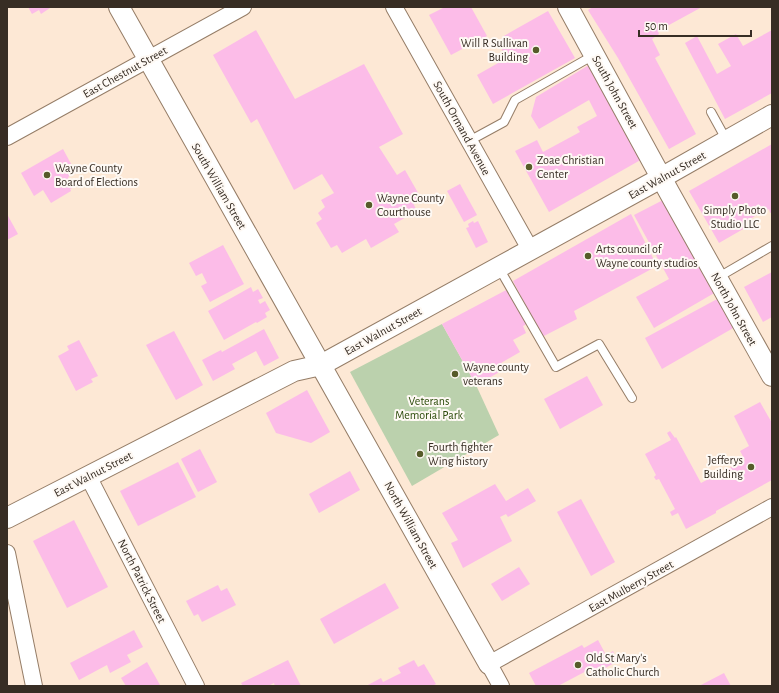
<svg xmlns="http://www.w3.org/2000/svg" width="779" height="693" font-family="'Alegreya Sans',sans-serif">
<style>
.green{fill:#bbd1ad}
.building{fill:#fcbce8}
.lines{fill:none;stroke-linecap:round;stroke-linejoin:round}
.service-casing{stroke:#957d67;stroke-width:10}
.minor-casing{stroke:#957d67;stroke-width:18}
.tertiary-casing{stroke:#957d67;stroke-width:22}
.service{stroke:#fff;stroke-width:8}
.minor{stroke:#fff;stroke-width:16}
.tertiary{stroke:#fff;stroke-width:20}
.poi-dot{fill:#565b29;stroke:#fef9f4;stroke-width:1.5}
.labels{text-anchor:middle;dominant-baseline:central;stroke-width:4;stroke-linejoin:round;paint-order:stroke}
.poi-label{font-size:12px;fill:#372d24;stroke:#fef9f4;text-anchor:start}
.street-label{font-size:12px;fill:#372d24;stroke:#fef9f4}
.park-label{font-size:12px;fill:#2b4b0a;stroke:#fef9f4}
</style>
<rect width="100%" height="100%" fill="#fde8d5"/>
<path class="green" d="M442,324l34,61 23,50 -87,51 -62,-114z"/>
<g class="building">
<path d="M28,7h22v1l-9,6 -2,-4 -7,4z"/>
<path d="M445,7h26l16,29 -36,19 -22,-40z"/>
<path d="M593,7h109l-44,24 1,3 -7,5 8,16 -5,3 41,76 -27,15 -51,-91 -30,-48z"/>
<path d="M548,11l27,47 -82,46 -16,-29 30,-17 -9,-15 6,-3 -2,-3z"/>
<path d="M256,30l39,69 69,-35 39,70 -24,13 18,28 8,-5 16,28 -8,5 4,8 -23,13 5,8 -28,16 -5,-9 -24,14 -5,-8 -6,3 -15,-25 6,-4 -4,-6 7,-6 -4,-7 13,-7 -12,-19 -28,16 -37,-71 -6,4 -38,-68z"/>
<path d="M772,30v63l-47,26 -40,-76 12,-7 20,38 14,-8 -13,-22 18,-10 7,12z"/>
<path d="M589,65l55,93 -95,54 -34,-61 22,-11 6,12 37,-20 -3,-5 20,-11 -8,-16 -50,29 -8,-13 5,-19z"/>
<path d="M772,144v68l-2,1 -1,-4 -14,7 -12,8 2,4 -26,15 -30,-52z"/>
<path d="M63,149l13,24 -8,4 6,10 -4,2 1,2 -20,12 -8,-13 -9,6 -13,-23z"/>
<path d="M460,184l17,31 -13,7 -17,-31z"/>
<path d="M665,199l51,93 -62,36 -18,-31 33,-18 -35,-64z"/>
<path d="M7,214l11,20 -11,6z"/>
<path d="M631,214l26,52 -83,45 3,8 -35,18 -29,-56z"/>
<path d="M473,221l1,2 4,-2 10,21 -12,6 -10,-20 3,-1 -1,-3z"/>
<path d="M223,245l21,39 -34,18 -9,-16 6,-3 -5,-10 -6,3 -7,-13z"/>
<path d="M772,272v45l-9,5 -19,-35z"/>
<path d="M251,287l2,5 5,-3 5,9 -5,2 2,4 5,-3 5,9 -5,3 2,4 -10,6 -1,-1 -32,18 -16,-29z"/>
<path d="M510,288l19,35 -6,3 3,7 -13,7 7,12 -19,11 4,6 -29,16 -34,-61z"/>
<path d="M719,298l16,29 -73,42 -17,-31z"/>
<path d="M264,329l15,29 -15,8 -8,-15 -24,13 3,5 -22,12 -11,-21 19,-10 1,2z"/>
<path d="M174,331l29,54 -27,15 -30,-55z"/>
<path d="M79,340l19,36 -7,3 2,3 -17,9 -18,-35 11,-6 -2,-4z"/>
<path d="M587,376l16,29 -43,24 -16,-30z"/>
<path d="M307,390l23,42 -19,11 -35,-10 -10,-20z"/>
<path d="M760,402l12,21v57l-56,31v2l-30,16 -8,-16 -6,3 -2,-4 5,-3 -16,-30 -3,1 -2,-3 2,-2 -11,-21 26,-14 -4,-7 3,-2 5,7 1,-1 25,46 44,-23 -5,-9 9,-5 -15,-30z"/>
<path d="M200,449l17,33 -19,10 -17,-33z"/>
<path d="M178,462l18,35 -58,29 -18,-35z"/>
<path d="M350,471l10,19 -41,23 -10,-19z"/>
<path d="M495,484l11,17 22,-13 8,13 -28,16 -2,-3 -6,3 12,24 -49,27 -12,-25 7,-3 -16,-27z"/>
<path d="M581,499l34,63 -24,14 -34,-64z"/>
<path d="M74,520l34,67 -41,21 -34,-67z"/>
<path d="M519,567l11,17 -28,17 -11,-17z"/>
<path d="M385,583l14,25 -65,36 -14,-25z"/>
<path d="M218,585l3,6 6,-3 9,17 -34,17 -4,-8 -4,2 -8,-15z"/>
<path d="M134,630l9,17 -16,8 4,7 -21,11 -3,-8 -28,15 -9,-17z"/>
<path d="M598,640l8,15 7,-4 5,10 -20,11 -1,-2 -3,2 -2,-4 -34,18h-22l-7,-13 53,-28 2,3z"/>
<path d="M288,660l13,26h-26l-1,-3 -6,3h-25l-2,-3z"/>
<path d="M414,660l4,7 6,-3 12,20 -4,2h-66l15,-8 2,4 18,-9 -3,-5z"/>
<path d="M147,662l13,23 -2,1h-32l-5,-8z"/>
<path d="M724,673l7,13h-32z"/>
</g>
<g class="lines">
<g class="service-casing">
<g id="service">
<path d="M711,112l16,29"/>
<path d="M469,141l35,-19 11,-22 79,-45"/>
<path d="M499,268l57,99 43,-23 33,54"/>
<path d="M717,278l55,-32"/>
</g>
</g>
<g class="minor-casing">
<g id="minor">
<path d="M394,7l136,242"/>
<path d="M7,137l236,-130"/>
<path d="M88,476l108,210"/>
<path d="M7,553l27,133"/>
<path d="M501,686l-12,-22 283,-157"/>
</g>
</g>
<g class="tertiary-casing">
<g id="tertiary">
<path d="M119,7l370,657"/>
<path d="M568,7l101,185 103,184"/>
<path d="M7,518l287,-147 27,-6 340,-187 111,-63"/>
</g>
</g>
<use href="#service" class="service"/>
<use href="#minor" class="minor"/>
<use href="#tertiary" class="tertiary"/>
</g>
<g class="poi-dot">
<circle cx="536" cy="50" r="4"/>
<circle cx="529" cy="167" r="4"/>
<circle cx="47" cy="175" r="4"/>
<circle cx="735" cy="196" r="4"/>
<circle cx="369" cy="205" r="4"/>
<circle cx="588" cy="256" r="4"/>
<circle cx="455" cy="374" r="4"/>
<circle cx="420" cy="454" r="4"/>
<circle cx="751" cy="467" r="4"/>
<circle cx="578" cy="665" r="4"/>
</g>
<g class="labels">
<g class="poi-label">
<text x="528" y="43" text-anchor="end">Will R Sullivan<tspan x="528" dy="14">Building</tspan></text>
<text x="537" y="160">Zoae Christian<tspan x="537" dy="14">Center</tspan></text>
<text x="55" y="168">Wayne County<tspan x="55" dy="14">Board of Elections</tspan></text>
<text x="377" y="198">Wayne County<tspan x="377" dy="14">Courthouse</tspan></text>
<text x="735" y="210" text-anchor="middle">Simply Photo<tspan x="735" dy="14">Studio LLC</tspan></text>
<text x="596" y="249">Arts council of<tspan x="596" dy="14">Wayne county studios</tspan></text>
<text x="463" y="367">Wayne county<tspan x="463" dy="14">veterans</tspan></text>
<text x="428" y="447">Fourth fighter<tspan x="428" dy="14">Wing history</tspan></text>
<text x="743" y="460" text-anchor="end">Jefferys<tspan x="743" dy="14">Building</tspan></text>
<text x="586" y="658">Old St Mary's<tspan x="586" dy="14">Catholic Church</tspan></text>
</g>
<g class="street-label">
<text transform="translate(125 72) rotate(-29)">East Chestnut Street</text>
<text transform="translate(615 92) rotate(61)">South John Street</text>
<text transform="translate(462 128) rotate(61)">South Ormand Avenue</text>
<text transform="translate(667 175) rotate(-29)">East Walnut Street</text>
<text transform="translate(219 186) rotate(60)">South William Street</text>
<text transform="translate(734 309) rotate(61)">North John Street</text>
<text transform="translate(383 331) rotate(-29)">East Walnut Street</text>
<text transform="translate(93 474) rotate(-27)">East Walnut Street</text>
<text transform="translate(411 525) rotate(61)">North William Street</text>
<text transform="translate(142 581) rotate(63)">North Patrick Street</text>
<text transform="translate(631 586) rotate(-29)">East Mulberry Street</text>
</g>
<g class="park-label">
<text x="429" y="401">Veterans<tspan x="429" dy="14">Memorial Park</tspan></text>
</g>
</g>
<rect width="779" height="693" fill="none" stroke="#372d24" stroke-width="16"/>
<path d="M639 30v6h112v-6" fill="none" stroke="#372d24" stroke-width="2"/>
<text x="645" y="30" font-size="12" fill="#372d24" stroke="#fef9f4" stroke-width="3" paint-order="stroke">50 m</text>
</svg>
